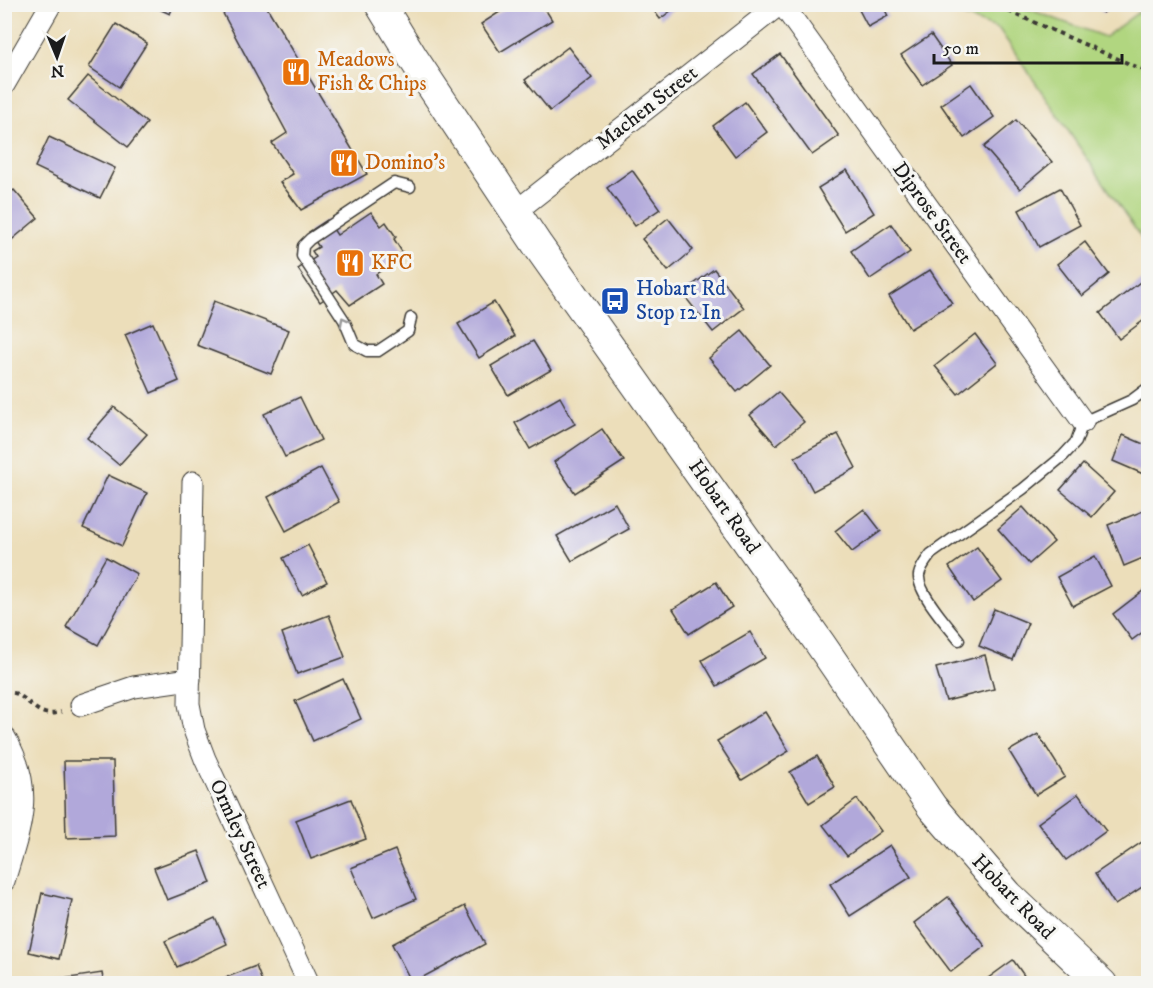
<svg xmlns="http://www.w3.org/2000/svg" width="1153" height="988" font-family="'IM FELL DW Pica',serif">
<style>
.green{fill:#b1d680;stroke:#66794e;stroke-width:1.5}
.building{fill:#b1a8da}
.lines{fill:none;stroke-linecap:round;stroke-linejoin:round}
.service-casing{stroke:#3b3934;stroke-width:13}
.minor-casing{stroke:#3b3934;stroke-width:23}
.secondary-casing{stroke:#3b3934;stroke-width:32}
.path{stroke:#3b3934;stroke-width:4;stroke-dasharray:4.5 4.5;stroke-linecap:butt}
.service{stroke:#fff;stroke-width:10}
.minor{stroke:#fff;stroke-width:21}
.secondary{stroke:#fff;stroke-width:30}
.oneway{stroke:#999}
.labels{text-anchor:middle;dominant-baseline:central;stroke-width:6;stroke-linejoin:round;paint-order:stroke}
.food-label{font-size:21px;fill:#c56008;stroke:#f6f6f2;text-anchor:start}
.street-label{font-size:21px;fill:#1c1c1c;stroke:#f6f6f2}
.transit-label{font-size:21px;fill:#164399;stroke:#f6f6f2;text-anchor:start}
</style>
<rect width="100%" height="100%" fill="#f6f6f2"/>
<filter id="ink" filterUnits="userSpaceOnUse"><feTurbulence type="fractalNoise" baseFrequency=".0167" numOctaves="2"/><feDisplacementMap in="SourceGraphic" scale="12" xChannelSelector="R" yChannelSelector="G"/><feConvolveMatrix kernelMatrix="1 2 1 2 8 2 1 2 1" color-interpolation-filters="sRGB"/></filter>
<filter id="wash" filterUnits="userSpaceOnUse"><feTurbulence type="fractalNoise" baseFrequency=".008" numOctaves="4" result="noise"/><feDisplacementMap in="SourceGraphic" scale="24" xChannelSelector="R" yChannelSelector="G"/><feGaussianBlur stdDeviation="1.35" result="paint"/><feColorMatrix in="noise" values="0 0 0 0 0 0 0 0 0 0 0 0 0 0 0 0 0 1.4 0 .05"/><feComposite in="paint" operator="in"/></filter>
<g filter="url(#wash)">
<rect width="100%" height="100%" fill="#ecdeba"/>
<path class="green" d="M950,5h67l88,32 43,-32v243l-149,-219 -55,-20z"/>
<g id="blocks">
<g class="building">
<path d="M148,4h26l-4,10z"/>
<path d="M218,4h47l102,170 -66,36 -21,-28 13,-8 -21,-31 15,-10z"/>
<path d="M512,4h30l10,16 -52,32 -19,-28z"/>
<path d="M649,4h31l-20,15z"/>
<path d="M856,4h26l6,12 -20,11z"/>
<path d="M1096,4h19l-12,9z"/>
<path d="M116,24l31,19 -28,44 -30,-20z"/>
<path d="M931,35l21,30 -30,20 -21,-30z"/>
<path d="M568,47l24,31 -42,33 -25,-31z"/>
<path d="M780,54l59,82 -27,19 -59,-81z"/>
<path d="M88,76l59,47 -19,24 -60,-47z"/>
<path d="M971,84l23,33 -30,21 -23,-33z"/>
<path d="M745,102l22,30 -32,24 -22,-30z"/>
<path d="M1016,120l36,42 -32,27 -36,-42z"/>
<path d="M49,137l66,31 -15,30 -65,-31z"/>
<path d="M632,170l28,39 -25,17 -28,-38z"/>
<path d="M847,170l27,43 -29,18 -27,-43z"/>
<path d="M1060,188l20,37 -41,22 -20,-37z"/>
<path d="M14,190l24,28 -30,25 -4,-5v-40z"/>
<path d="M371,212l10,14 5,-4 10,15 -2,2 10,16 -28,19 6,10 -32,21 -13,-15 -17,12 -22,-33 18,-12 -4,-6 7,-4 -10,-15 18,-12 10,15z"/>
<path d="M668,218l25,32 -25,21 -26,-32z"/>
<path d="M891,224l19,28 -40,27 -19,-28z"/>
<path d="M1085,242l24,32 -27,22 -25,-32z"/>
<path d="M714,269l30,39 -31,24 -31,-39z"/>
<path d="M930,270l22,33 -42,26 -21,-33z"/>
<path d="M1148,276v41l-29,22 -19,-26z"/>
<path d="M214,301l75,29 -18,44 -74,-29z"/>
<path d="M494,302l21,34 -36,22 -21,-34z"/>
<path d="M153,323l26,58 -28,12 -26,-58z"/>
<path d="M742,331l28,34 -33,27 -28,-34z"/>
<path d="M975,334l22,29 -39,31 -23,-28z"/>
<path d="M533,341l18,29 -43,25 -17,-29z"/>
<path d="M778,392l26,30 -28,23 -26,-30z"/>
<path d="M300,397l21,43 -36,17 -21,-43z"/>
<path d="M560,397l15,27 -45,25 -15,-26z"/>
<path d="M114,407l33,27 -28,31 -32,-27z"/>
<path d="M602,429l22,32 -49,32 -21,-31z"/>
<path d="M838,434l18,34 -43,23 -18,-34z"/>
<path d="M1123,435l25,11v30l-35,-15z"/>
<path d="M1083,464l31,28 -22,25 -32,-27z"/>
<path d="M321,468l18,34 -53,29 -18,-34z"/>
<path d="M108,475l39,18 -25,53 -39,-18z"/>
<path d="M615,503l14,26 -57,32 -15,-25z"/>
<path d="M1023,507l31,35 -25,22 -31,-35z"/>
<path d="M864,509l17,22 -29,21 -17,-21z"/>
<path d="M1148,509v47l-24,10 -16,-41z"/>
<path d="M308,545l19,37 -25,13 -19,-37z"/>
<path d="M977,547l25,34 -29,21 -24,-35z"/>
<path d="M1095,556l16,30 -38,20 -16,-29z"/>
<path d="M106,557l31,17 -39,71 -32,-18z"/>
<path d="M716,582l16,25 -43,27 -16,-25z"/>
<path d="M1148,587v41l-16,12 -19,-26z"/>
<path d="M994,609l34,14 -15,37 -34,-14z"/>
<path d="M329,615l16,42 -48,17 -15,-41z"/>
<path d="M750,632l15,26 -48,28 -15,-26z"/>
<path d="M985,655l9,34 -48,12 -10,-33z"/>
<path d="M343,679l18,40 -48,22 -18,-40z"/>
<path d="M765,712l24,39 -47,29 -25,-39z"/>
<path d="M1038,734l27,43 -29,18 -27,-44z"/>
<path d="M817,756l18,31 -26,16 -19,-31z"/>
<path d="M64,761h49l2,75 -49,2z"/>
<path d="M1078,794l28,37 -40,29 -28,-37z"/>
<path d="M351,799l15,40 -55,20 -15,-39z"/>
<path d="M857,799l24,32 -34,25 -24,-31z"/>
<path d="M1148,838v45l-33,22 -20,-31z"/>
<path d="M890,845l21,32 -61,39 -20,-32z"/>
<path d="M395,850l21,49 -43,19 -22,-50z"/>
<path d="M199,851l12,32 -44,17 -13,-32z"/>
<path d="M42,893l30,7 -13,59 -30,-7z"/>
<path d="M948,897l37,49 -34,26 -37,-49z"/>
<path d="M465,906l20,38 -73,39 -20,-39z"/>
<path d="M215,918l12,26 -50,23 -12,-26z"/>
<path d="M1013,960l17,24h-50z"/>
<path d="M256,966l7,18h-52v-1z"/>
<path d="M102,973l2,11h-54l-1,-3z"/>
</g>
</g>
</g>
<g filter="url(#ink)">
<use href="#blocks" fill-opacity="0" stroke="#3b3934" stroke-width="1.5"/>
<g class="lines">
<g class="service-casing">
<g id="service">
<path d="M410,187l-16,-4 -84,56 -7,7 -1,10 42,64 10,24 13,7h11l30,-20 3,-13"/>
<path d="M959,640c-11,-14 -42,-48 -40,-65 2,-9 7,-14 12,-21l92,-65 40,-33 13,-14 7,-20 49,-22 16,-12"/>
</g>
</g>
<g class="minor-casing">
<g id="minor">
<path d="M782,4l301,418"/>
<path d="M4,85l47,-81"/>
<path d="M515,212l265,-208"/>
<path d="M193,482l-4,222 5,26 11,29 104,225"/>
<path d="M81,705l53,-18 56,-8"/>
<path d="M4,736c32,53 17,89 0,145"/>
</g>
</g>
<g class="secondary-casing">
<path id="secondary" d="M380,4l33,54 125,188 283,399 111,162 76,88 94,89"/>
</g>
<g class="path">
<path d="M992,4l156,68"/>
<path d="M4,692c5,1 11,0 15,3 15,10 21,24 42,17"/>
</g>
<use href="#service" class="service"/>
<use href="#minor" class="minor"/>
<use href="#secondary" class="secondary"/>
</g>
<defs><path id="oneway-chevron" d="M-2-3.5L2.5 0L-2 3.5" fill="none" stroke-width="1.6" stroke-linecap="round" stroke-linejoin="round" transform="scale(1.5)"/></defs>
<use class="oneway" href="#oneway-chevron" transform="translate(344 321) rotate(-118)"/>
</g>
<defs>
<g id="restaurant-square" transform="scale(1.5)"><rect x="-9" y="-9" width="18" height="18" rx="4" fill="#e8710a" stroke="#f6f6f2"/><path d="M-5-6h1v4h1v-4h1v4h1v-4h1v5L-1.5 .5V6h-2V.5L-5-1ZM5-6V6H3V1.5H1.5Q1.5-4 5-6Z" fill="#fff"/></g>
<g id="bus-square" transform="scale(1.5)"><rect x="-9" y="-9" width="18" height="18" rx="4" fill="#1a4fb4" stroke="#f6f6f2"/><path d="M-5-6H5V4H4V6H2V4H-2V6H-4V4H-5ZM-3.5-4V0h7V-4ZM-3.5 1.2v1.5H-2V1.2ZM2 1.2v1.5H3.5V1.2Z" fill="#fff"/></g>
</defs>
<g fill-rule="evenodd">
<use href="#restaurant-square" x="296" y="72"/>
<use href="#restaurant-square" x="344" y="163"/>
<use href="#restaurant-square" x="350" y="263"/>
<use href="#bus-square" x="615" y="301"/>
</g>
<g class="labels">
<g class="food-label">
<text x="317" y="60">Meadows<tspan x="317" dy="24">Fish &amp; Chips</tspan></text>
<text x="365" y="163">Domino's</text>
<text x="371" y="263">KFC</text>
</g>
<g class="street-label">
<text transform="translate(647 108) rotate(-38)">Machen Street</text>
<text transform="translate(932 213) rotate(54)">Diprose Street</text>
<text transform="translate(724 507) rotate(55)">Hobart Road</text>
<text transform="translate(240 834) rotate(65)">Ormley Street</text>
<text transform="translate(1013 897) rotate(46)">Hobart Road</text>
</g>
<g class="transit-label">
<text x="636" y="289">Hobart Rd<tspan x="636" dy="24">Stop 12 In</tspan></text>
</g>
</g>
<rect width="1153" height="988" fill="none" stroke="#f6f6f2" stroke-width="24"/>
<g transform="translate(57 57) rotate(178)" stroke="#f6f6f2" stroke-width="4.5" paint-order="stroke">
<path d="M0-4.5L10 22L0 15L-10 22Z" fill="#1c1c1c"/>
<text y="-9" font-size="16" font-weight="bold" text-anchor="middle" fill="#1c1c1c">N</text>
</g>
<path d="M934 54v9h188v-9" fill="none" stroke="#1c1c1c" stroke-width="3"/>
<text x="943" y="54" font-size="18" fill="#1c1c1c" stroke="#f6f6f2" stroke-width="4.5" paint-order="stroke">50 m</text>
</svg>
